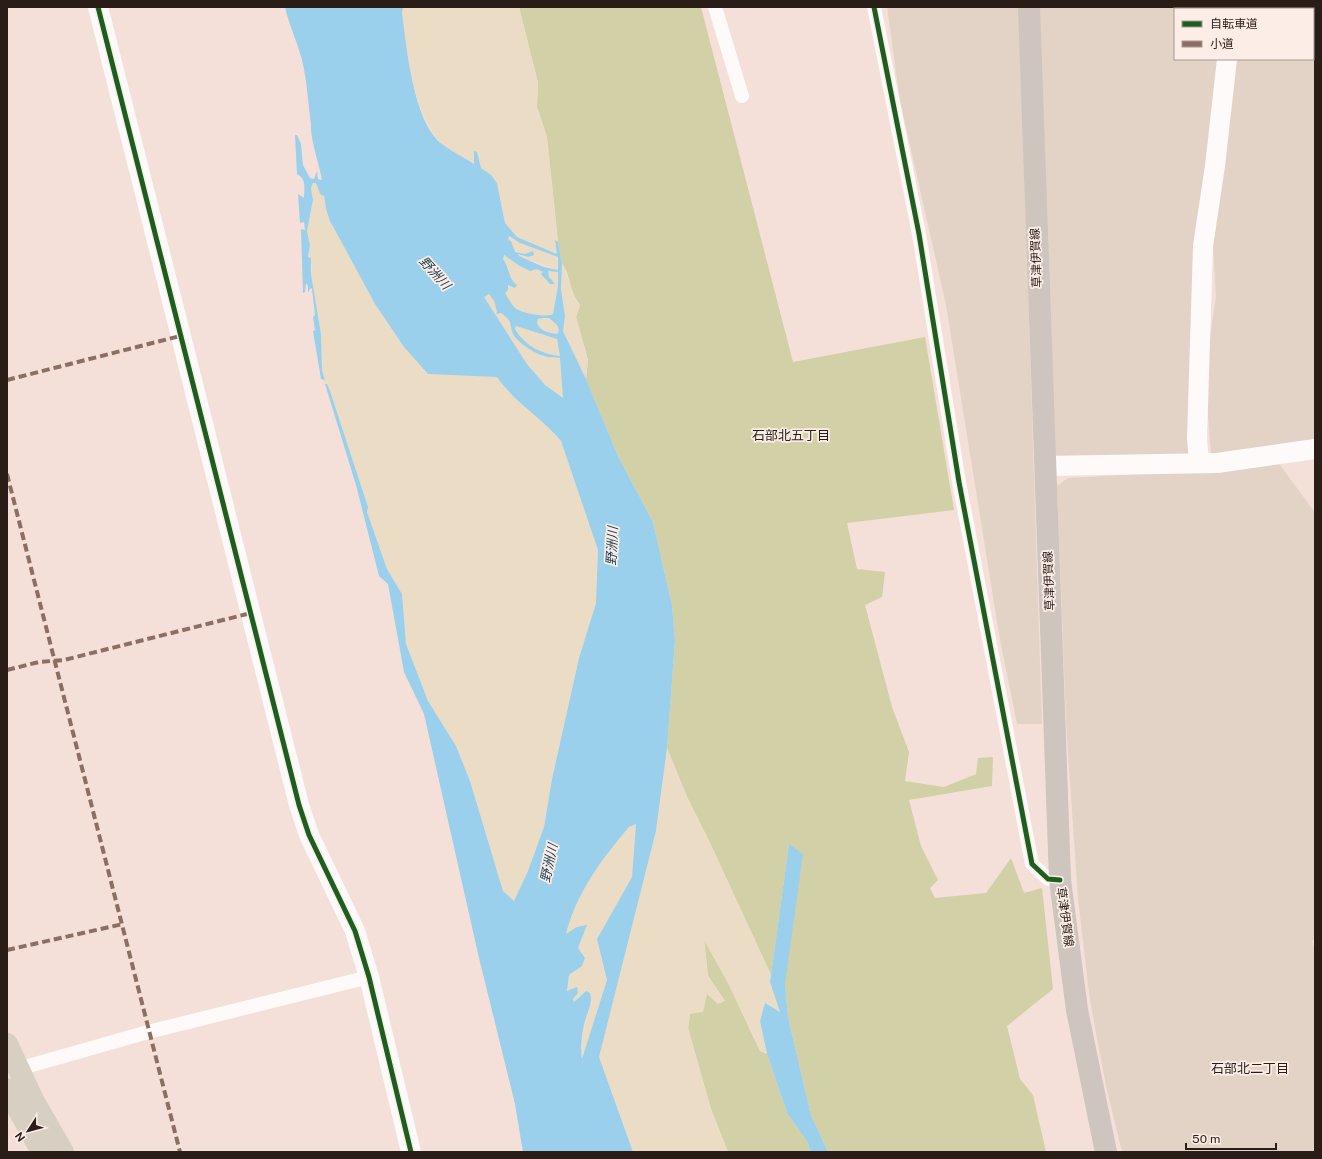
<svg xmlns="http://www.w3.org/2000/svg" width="1322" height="1159" font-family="'Public Sans','Noto Sans JP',sans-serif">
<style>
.industrial{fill:#e3d3c6}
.green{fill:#d1d0a6}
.sand{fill:#ebddc5}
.water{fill:#9ad0ec;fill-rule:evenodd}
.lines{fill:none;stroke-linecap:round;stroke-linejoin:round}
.street{stroke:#fdfaf9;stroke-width:14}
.secondary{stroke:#fdfaf9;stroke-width:20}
.primary{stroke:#cdc5be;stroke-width:22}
.highway{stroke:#d6cfc2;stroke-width:22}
.quiet{stroke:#8d6e63;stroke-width:4;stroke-dasharray:8 4;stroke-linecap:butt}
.cycleway-casing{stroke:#fcede7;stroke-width:8}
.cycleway{stroke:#1b5e20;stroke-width:5}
.labels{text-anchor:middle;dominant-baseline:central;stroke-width:3.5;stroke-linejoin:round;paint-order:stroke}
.street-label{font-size:12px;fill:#2a1d18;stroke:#fcede7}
.water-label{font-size:13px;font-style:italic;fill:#183e50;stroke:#fcede7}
.neighbourhood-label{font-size:13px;fill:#2a1d18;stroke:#fcede7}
</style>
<rect width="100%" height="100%" fill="#f4e0d8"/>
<g class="industrial">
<path d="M887,7h132l23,717h-25l-17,-84 -54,-335 -46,-204z"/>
<path d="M1037,7h186v2h-48v50h45l-29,393 -4,5 -132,1z"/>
<path d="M1245,7h70v435l-104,12 -4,-51 2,-60 7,-46 -3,-51 23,-187h77v-50h-69z"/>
<path d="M1277,461l37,50 1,428 -3,2 3,9v202h-193l-16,-66 -16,-85 -12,-102 -12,-176 -9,-237 11,-8 170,-9z"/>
</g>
<g class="green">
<path d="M519,7h182l92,355 132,-25 29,173 -107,13 10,46 28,3 -3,25 -17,8 27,102 17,45 -4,29 39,6 32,-13 2,-16 15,-1 -1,29 -83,14 12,46 17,34 -8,8 5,10 51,-5 25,-35 13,35 18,-5 11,101 -46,37 13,53 13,16 13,57h-218l-17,-37 -23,-98 -3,-33 4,-140 -18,131 -61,-132 -22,-44 -21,-51 8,-107 -3,-36 -19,-83 -35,-66 -32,-77 2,-19 -12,-43 4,-12 -7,-10 -6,-23 -5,-9 -4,-21 -11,-105 -10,-30 1,-24z"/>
<path d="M704,939l24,44 32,68 7,3 20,59 21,30 2,9h-82l-17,-43 -23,-81 2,-14 17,-21 18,8 -17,-25z"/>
</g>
<g class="sand">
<path d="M403,7h116l19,76 -1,24 10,30 11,105 -3,-1 3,13 -41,-17 -12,-14 -8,-40 -6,-8 -10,-7 -7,-16v12c-10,-7 -26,-13 -34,-22 -29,-34 -32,-86 -38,-129z"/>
<path d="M313,183h3l4,11 4,2 2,13 4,12 45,83 29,43 24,26 69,4c17,25 44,40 64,64l37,109 -2,53 -17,55 -27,121 -8,48 -16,44 -14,31 -11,-11 -33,-110 -14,-35 -28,-45 -22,-57 -4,-50 -15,-25 -20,-57 1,-5 -38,-116 -3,-7h-2l-4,-5 4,1 -3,-10 -1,-36 -10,-60 1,-8 -4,-9 2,-12 -3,-14 6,-31 -2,-12z"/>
<path d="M508,236l12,7 38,14v13l-39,-14 -2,-2 11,3 5,-6 -8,3 -10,-2 -4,-10 -4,-1z"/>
<path d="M504,255l14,10 19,4 6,3c2,5 5,11 11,12l-5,-7 -1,-7 10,2v14l-5,28c-7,4 -33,-1 -39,-7 -3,-4 -6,-9 -9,-13l3,-9h4l-5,-21 -4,-5z"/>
<path d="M562,263c7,14 9,29 18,42l-4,12 12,43 -2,19 -23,-48 2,-15 -4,-27z"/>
<path d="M489,294l5,7 3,11c11,3 15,12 16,22l31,23 16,1 4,38 -2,2 -17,-13 -18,-21 -43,-67z"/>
<path d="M543,318h6l8,7 2,5 -2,4c-8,-1 -17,-3 -20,-11l1,-4z"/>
<path d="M516,326l41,13 3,17c-19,-2 -35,-9 -45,-27z"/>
<path d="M667,748l21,51 22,44 61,132 -1,7 10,31 -15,-10 -5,18 7,33 -6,-3 -33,-68 -24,-43 4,36 17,25 -7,3 -11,-10 -4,18 -13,2 -2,14 23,81 17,43h-95l-34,-95 57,-226z"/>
<path d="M636,824l-4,53 -35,62 10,41 -25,81c-2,-21 3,-40 10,-60l-18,1 -1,-3 4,-11 -10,4 2,-17 13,-9 -16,-32c11,-42 35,-74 63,-107z"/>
</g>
<g class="water">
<path d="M285,7h118l-1,6c5,36 11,108 40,131 10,8 22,13 32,20v-13l3,1 4,16 10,7 6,8 8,40 12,14 40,17 -2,-14 3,2 4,21 -1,26 4,27 -2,15 23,48 32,77 35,66 19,83 3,36 -8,107 -11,83 -57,226 34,95h-110l-8,-48 -36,-146 -55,-244 -20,-42 -16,-88 -9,-8 -23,-91 -31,-101h2l3,7 38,116 -1,5 20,57 15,25 4,50 22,57 28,45 14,35 33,110 11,10 14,-30 16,-44 8,-48 27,-121 17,-55 2,-53 -37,-109c-20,-24 -47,-39 -64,-64l-69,-3 -24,-27 -29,-43 -45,-83 -4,-12 -2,-13 -4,-2 -4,-11h-3l-2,5 2,12 -6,31 3,14 -2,12 3,1v16l10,60 1,36 3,10 -4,-1 -8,-48 2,-1 -2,-13 2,-2 -3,-26 -1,-1 -3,4v-6l-2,-3 -1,9 -2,1 -2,-64 4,1 -1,-8 -4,1 -2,-29 6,4c0,-9 3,-19 -7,-24l-2,-39h2l4,9 2,21 7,13 4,1 3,-8 1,8 4,1c-3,-17 -12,-41 -11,-56 -3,-21 -4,-44 -9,-64 -5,-19 -13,-35 -17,-53zM509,236l11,7 38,14v13l-14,-3 -25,-11 -1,-2 10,3 6,-2 -1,-4 -8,3 -10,-2 -4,-11 -3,-1zM504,255l14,10 12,6 7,-2 6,3 -2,2 9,10h5l-6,-7 -1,-6 10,1v14l-5,28c-7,4 -33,-1 -39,-7 -3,-4 -6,-9 -9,-14l3,-3v-5l7,3 2,-3c-9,-6 -7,-17 -14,-26zM489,294l5,7 3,11 -1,2 5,-1c13,10 7,8 12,21 5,9 21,19 31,22 4,2 11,1 16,2l3,40 -18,-13 -18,-21 -43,-67zM543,318h6l8,7 2,5 -2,4c-8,-1 -17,-3 -20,-11l1,-4zM516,326l41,13 3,17c-19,-2 -35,-10 -45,-27zM636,824l-4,53 -35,62 10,41 -25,79c-2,-12 0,-26 3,-38 3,-11 8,-17 5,-28l-4,-2 -12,11 -1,-3 5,-6 -1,-6 -10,4 2,-16 13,-9 3,-8 -7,-10 9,-23 -10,2 -11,7c11,-42 35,-74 63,-107z"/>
<path d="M789,844l14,10 -18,130 3,33 23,98 17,37h-18l-2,-9 -21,-30 -20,-59 -7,-33 5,-18 15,9 -10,-30z"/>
</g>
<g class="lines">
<g class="street">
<path d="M715,7l27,89"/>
<path d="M874,7l45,227 40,248 73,382 16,15 12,1"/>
<path d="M18,1069l130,-37 221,-55"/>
</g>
<g class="secondary">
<path d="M98,7l201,798 10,30 46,96 14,46 42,175"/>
<path d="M1231,9v-2"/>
<path d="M1199,463l-2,-25 6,-192 12,-80 12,-107"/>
<path d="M1044,466l173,-3 98,-14"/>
</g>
<path class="primary" d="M1029,7l31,873 17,130 29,142"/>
<g class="highway">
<path d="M7,1044l26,56 30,52"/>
<path d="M7,1089l35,63"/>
</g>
<g class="quiet">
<path d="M7,380l173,-44"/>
<path d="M7,474l173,678"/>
<path d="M7,670l32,-8 25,-2 187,-47"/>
<path d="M7,950l116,-26"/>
</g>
<g class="cycleway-casing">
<g id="cycleway">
<path d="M98,7l201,798 10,30 46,96 14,46 42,175"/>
<path d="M874,7l45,227 40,248 73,382 16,15 12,1"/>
</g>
</g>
<use href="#cycleway" class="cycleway"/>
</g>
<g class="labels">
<g class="street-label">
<text transform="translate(1036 258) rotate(-92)">草津伊賀線</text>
<text transform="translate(1049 581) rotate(-92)">草津伊賀線</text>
<text transform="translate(1065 917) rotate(82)">草津伊賀線</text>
</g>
<g class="water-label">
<text transform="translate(435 273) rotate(48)">野洲川</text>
<text transform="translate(612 546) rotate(-87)">野洲川</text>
<text transform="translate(549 863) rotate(-78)">野洲川</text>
</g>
<g class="neighbourhood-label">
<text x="791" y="435">石部北五丁目</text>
<text x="1250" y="1068">石部北二丁目</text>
</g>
</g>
<rect width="1322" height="1159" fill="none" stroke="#2a1d18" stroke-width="16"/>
<rect x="1174" y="8" width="140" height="52" fill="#fcede7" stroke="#a89a94"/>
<rect x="1182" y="21" width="20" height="6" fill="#1b5e20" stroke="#a89a94"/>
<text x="1210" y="28" font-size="12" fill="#2a1d18">自転車道</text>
<rect x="1182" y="41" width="20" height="6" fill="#8d6e63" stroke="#a89a94"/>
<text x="1210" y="48" font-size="12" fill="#2a1d18">小道</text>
<g transform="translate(28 1131) rotate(234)" stroke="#fcede7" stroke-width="3" paint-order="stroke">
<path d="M0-3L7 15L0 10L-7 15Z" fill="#2a1d18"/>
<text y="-6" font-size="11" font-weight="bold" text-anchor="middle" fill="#2a1d18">N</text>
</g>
<path d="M1186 1143v6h90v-6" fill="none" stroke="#2a1d18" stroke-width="2"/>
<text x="1192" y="1143" font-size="12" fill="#2a1d18" stroke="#fcede7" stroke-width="3" paint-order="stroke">50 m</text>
</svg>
